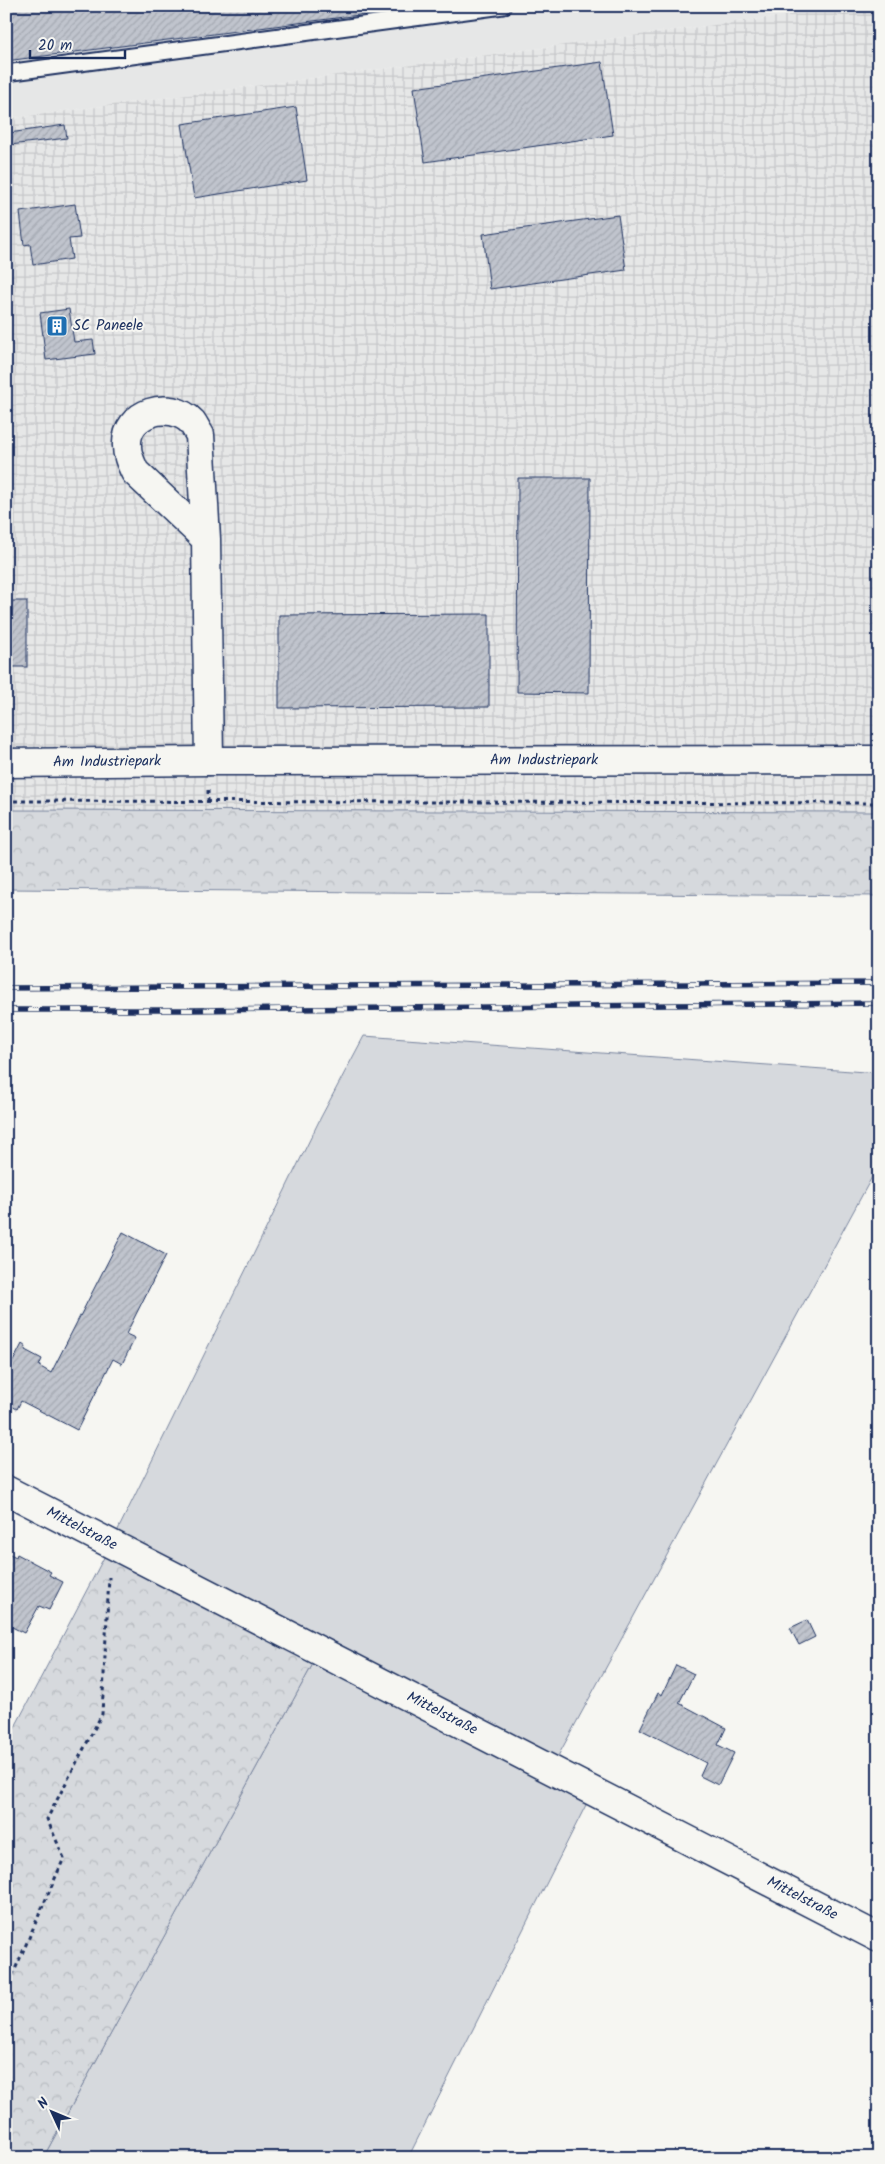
<svg xmlns="http://www.w3.org/2000/svg" width="885" height="2164" font-family="Kalam,sans-serif">
<style>
.built{fill:#e6e7e7}
.industrial{fill:url(#industrial-grid)}
.green{fill:#d6d9dd;stroke:#78849e}
.forest{fill:url(#forest-crowns);stroke:#78849e}
.building{fill:url(#building-hatch);stroke:#1b2f5e}
.lines{fill:none;stroke-linecap:round;stroke-linejoin:round}
.lane-casing{stroke:#1b2f5e;stroke-width:19}
.street-casing{stroke:#1b2f5e;stroke-width:31}
.secondary-casing{stroke:#1b2f5e;stroke-width:31}
.path{stroke:#1b2f5e;stroke-width:3;stroke-dasharray:4 4;stroke-linecap:butt}
.lane{stroke:#f6f6f2;stroke-width:15}
.street{stroke:#f6f6f2;stroke-width:28}
.secondary{stroke:#f6f6f2;stroke-width:28}
.rail-casing{stroke:#1b2f5e;stroke-width:5.5}
.rail{stroke:#f6f6f2;stroke-width:4;stroke-dasharray:11;stroke-linecap:butt}
.labels{text-anchor:middle;dominant-baseline:central;stroke-width:4;stroke-linejoin:round;paint-order:stroke}
.poi-label{font-size:15px;fill:#1b2f5e;stroke:#f6f6f2;text-anchor:start}
.street-label{font-size:15px;fill:#1b2f5e;stroke:#f6f6f2}
</style>
<defs>
<pattern id="industrial-grid" width="8" height="8" patternUnits="userSpaceOnUse" patternTransform="scale(1.25)"><rect width="8" height="8" fill="#e6e7e7"/><path d="M0 4h8M4 0v8" fill="none" stroke="#c5c6c9"/></pattern>
<pattern id="forest-crowns" width="20" height="18" patternUnits="userSpaceOnUse" patternTransform="scale(1.25)"><rect width="20" height="18" fill="#d6d9dd"/><path d="M2 6a3 3 0 1 1 6 0M12 15a3 3 0 1 1 6 0" fill="none" stroke="#b7bbc0"/></pattern>
<pattern id="building-hatch" width="6" height="6" patternUnits="userSpaceOnUse" patternTransform="scale(1.25)"><rect width="6" height="6" fill="#c0c4cd"/><path d="M-1 1l2-2M0 6l6-6M5 7l2-2" fill="none" stroke="#a4a9b2"/></pattern>
</defs>
<rect width="100%" height="100%" fill="#f6f6f2"/>
<filter id="ink" filterUnits="userSpaceOnUse"><feTurbulence type="fractalNoise" baseFrequency=".02" numOctaves="2"/><feDisplacementMap in="SourceGraphic" scale="10" xChannelSelector="R" yChannelSelector="G"/><feConvolveMatrix kernelMatrix="1 2 1 2 8 2 1 2 1" color-interpolation-filters="sRGB"/></filter>
<g filter="url(#ink)">
<path class="built" d="M6,6h851l-851,113z"/>
<path class="industrial" d="M857,6h22v806l-873,-2v-691z"/>
<path class="green" d="M364,1036l515,37v91l-328,605 42,22 -185,367h-365l277,-507 -209,-107 210,-427z"/>
<g class="forest">
<path d="M6,810l873,2v84l-873,-7z"/>
<path d="M111,1544l209,107 -277,507h-37v-414z"/>
</g>
<g class="building">
<path d="M6,6h383l1,5 -384,50z"/>
<path d="M389,6h36l-35,5z"/>
<path d="M602,62l11,73 -188,27 -11,-74z"/>
<path d="M296,107l11,73 -113,18 -12,-74z"/>
<path d="M65,125l2,13 -57,7 -1,-12z"/>
<path d="M75,204l5,34 -11,1 3,20 -39,6 -3,-21 -6,1 -4,-33z"/>
<path d="M618,215l8,55 -136,19 -7,-55z"/>
<path d="M69,309l5,33 19,-2 2,14 -49,6 -6,-47z"/>
<path d="M518,478h72l-1,215 -72,-1z"/>
<rect x="6" y="601" width="21" height="66"/>
<path d="M489,614v93l-210,1v-93z"/>
<path d="M123,1232l43,23 -40,79 9,4 -13,26 -9,-5 -36,71 -56,-29 -4,8 -11,-6v-28l16,-31 4,3 -1,3 17,9 -3,7 12,7z"/>
<path d="M6,1552l10,5 1,-3 34,18 -2,3 14,7 -14,28 -10,-4 -15,27 -18,-9z"/>
<path d="M807,1620l8,17 -16,8 -9,-17z"/>
<path d="M676,1665l18,9 -15,29 47,25 -8,17 16,8 -16,32 -18,-9 6,-13 -66,-34 18,-36 4,2z"/>
</g>
<g class="lines">
<g class="lane-casing">
<path id="lane" d="M6,73l497,-67"/>
</g>
<g class="street-casing">
<g id="street">
<path d="M206,539l-71,-67c-4,-9 -8,-16 -8,-26 -2,-34 43,-47 65,-24 3,4 5,9 8,13l6,104 3,222"/>
<path id="s1" d="M6,1490l873,448"/>
</g>
</g>
<g class="secondary-casing">
<g id="secondary">
<path id="s2" d="M6,763l203,-2 670,-1"/>
</g>
</g>
<g class="path">
<path d="M6,801l873,2"/>
<path d="M208,802v-12"/>
<path d="M6,1990l58,-132 -17,-39 55,-105 7,-137"/>
</g>
<use href="#lane" class="lane"/>
<use href="#street" class="street"/>
<use href="#secondary" class="secondary"/>
<g class="rail-casing">
<g id="rail">
<path d="M6,988l873,-5"/>
<path d="M6,1010h185l688,-7"/>
</g>
</g>
<use href="#rail" class="rail"/>
</g>
</g>
<defs>
<g id="building-square" transform="scale(1.125)"><rect x="-9" y="-9" width="18" height="18" rx="4" fill="#1f6fb2" stroke="#f6f6f2"/><path d="M-4-6H4V6H1V3H-1V6H-4ZM-2.5-4.3h1.7v1.8h-1.7ZM.8-4.3h1.7v1.8H.8ZM-2.5-1h1.7V.8h-1.7ZM.8-1h1.7V.8H.8Z" fill="#fff"/></g>
</defs>
<g fill-rule="evenodd">
<use href="#building-square" x="57" y="326"/>
</g>
<g class="labels">
<g class="poi-label">
<text x="73" y="326">SC Paneele</text>
</g>
<g class="street-label">
<text stroke="none"><textPath href="#s2" startOffset="538">Am Industriepark</textPath></text>
<text stroke="none"><textPath href="#s2" startOffset="101">Am Industriepark</textPath></text>
<text stroke="none"><textPath href="#s1" startOffset="85">Mittelstraße</textPath></text>
<text stroke="none"><textPath href="#s1" startOffset="490">Mittelstraße</textPath></text>
<text stroke="none"><textPath href="#s1" startOffset="895">Mittelstraße</textPath></text>
</g>
</g>
<rect width="885" height="2164" fill="none" stroke="#f6f6f2" stroke-width="25"/>
<rect x="12" y="12" width="860" height="2139" fill="none" stroke="#1b2f5e" stroke-width="2" filter="url(#ink)"/>
<g transform="translate(52 2112) rotate(314)" stroke="#f6f6f2" stroke-width="4" paint-order="stroke">
<path d="M0-4L9 19L0 12L-9 19Z" fill="#1b2f5e"/>
<text y="-8" font-size="14" font-weight="bold" text-anchor="middle" fill="#1b2f5e">N</text>
</g>
<path d="M30 50v8h95v-8" fill="none" stroke="#1b2f5e" stroke-width="2.5"/>
<text x="38" y="50" font-size="15" fill="#1b2f5e" stroke="#f6f6f2" stroke-width="4" paint-order="stroke">20 m</text>
</svg>
